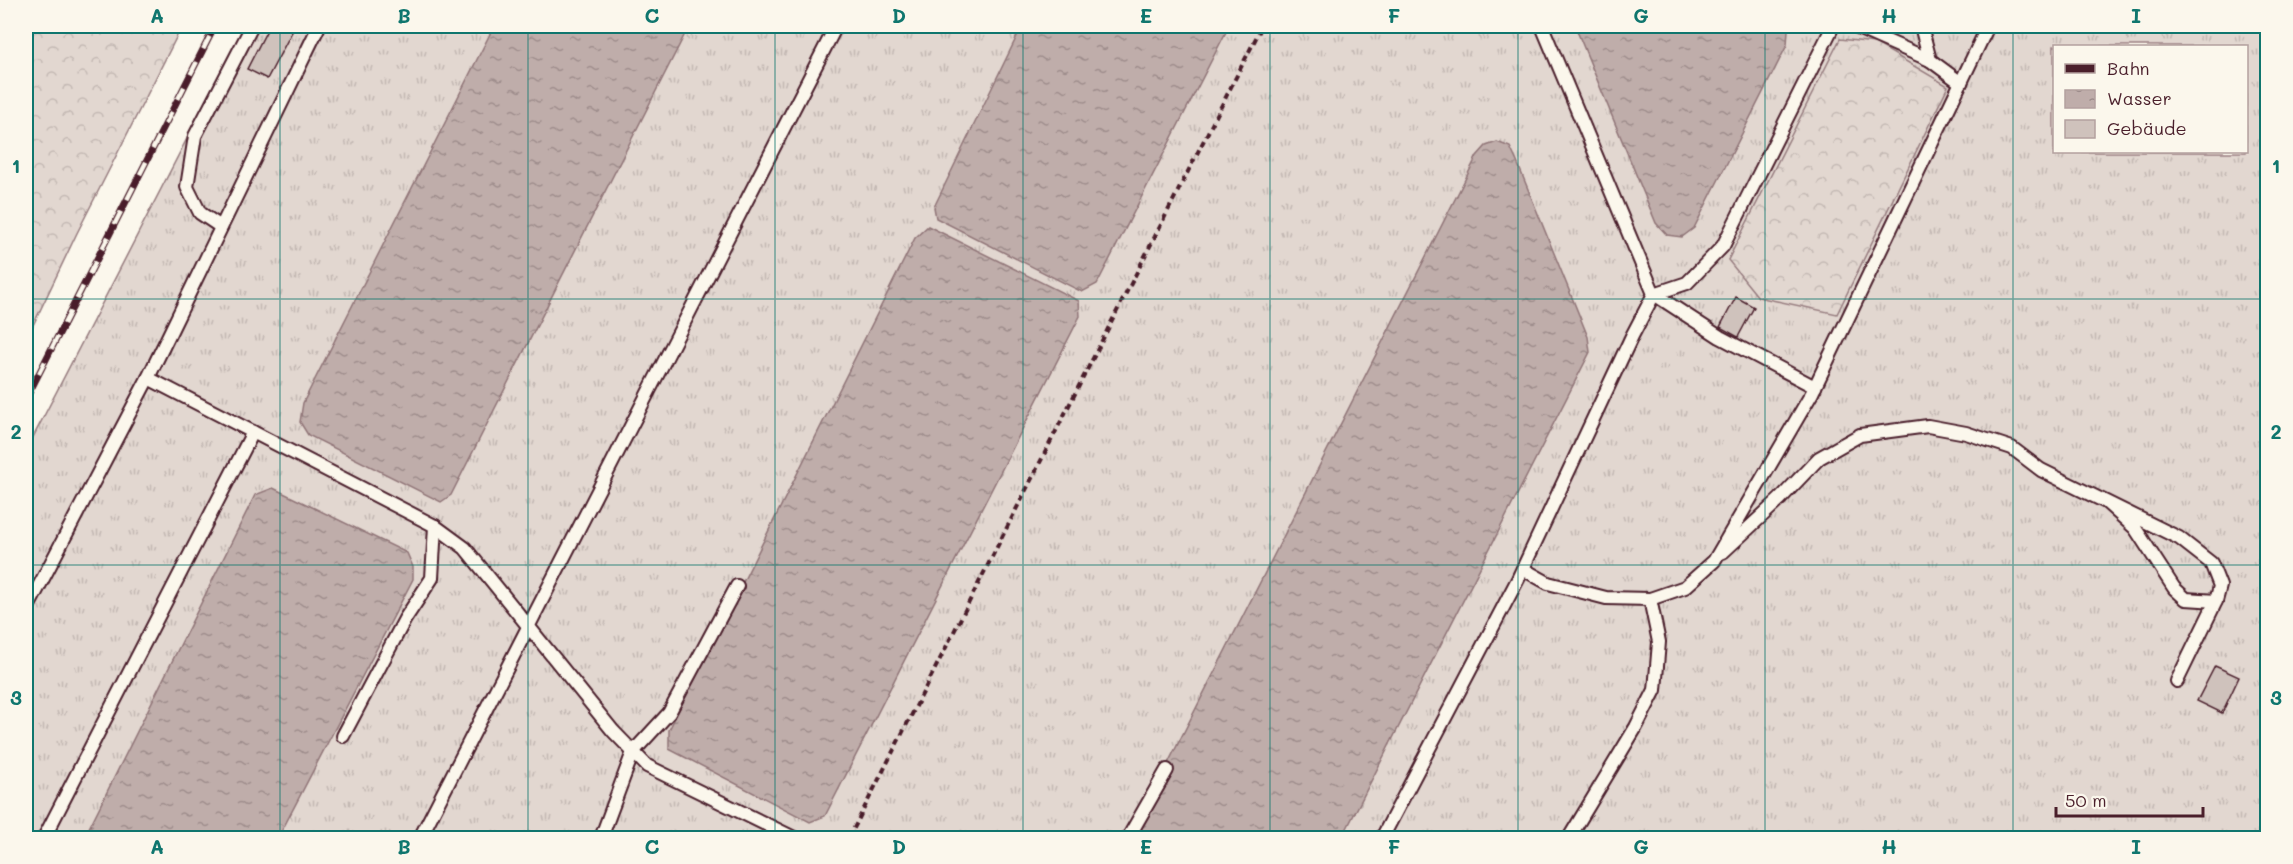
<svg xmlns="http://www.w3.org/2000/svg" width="2293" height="864" font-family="Mali,sans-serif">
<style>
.grass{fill:url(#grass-tufts);stroke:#967b7e;stroke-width:1.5;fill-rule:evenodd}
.forest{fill:url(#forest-crowns);stroke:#967b7e;stroke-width:1.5}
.water{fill:url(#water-ripples);stroke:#907477;stroke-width:1.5}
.building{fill:#cfc2bc;stroke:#4a1f2b;stroke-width:1.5}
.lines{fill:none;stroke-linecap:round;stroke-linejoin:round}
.lane-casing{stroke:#4a1f2b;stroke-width:16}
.path{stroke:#4a1f2b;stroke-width:4;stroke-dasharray:6 4.5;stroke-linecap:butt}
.lane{stroke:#fbf7ec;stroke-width:12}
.rail-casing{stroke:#4a1f2b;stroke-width:7}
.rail{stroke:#fbf7ec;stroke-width:4.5;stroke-dasharray:14;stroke-linecap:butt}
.grid{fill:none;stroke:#0f766e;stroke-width:1.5;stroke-opacity:0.55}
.neatline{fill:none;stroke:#0f766e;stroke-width:2}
.grid-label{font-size:20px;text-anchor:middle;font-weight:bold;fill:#0f766e}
</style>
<defs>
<pattern id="grass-tufts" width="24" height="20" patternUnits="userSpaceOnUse" patternTransform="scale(1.5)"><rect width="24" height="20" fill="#e2d7d0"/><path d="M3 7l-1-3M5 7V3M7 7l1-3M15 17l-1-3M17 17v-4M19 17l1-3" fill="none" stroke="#c3b8b3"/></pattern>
<pattern id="forest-crowns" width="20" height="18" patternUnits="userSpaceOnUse" patternTransform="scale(1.5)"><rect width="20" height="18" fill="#e2d7d0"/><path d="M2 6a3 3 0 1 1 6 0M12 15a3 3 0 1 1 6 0" fill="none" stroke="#c3b8b3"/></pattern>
<pattern id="water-ripples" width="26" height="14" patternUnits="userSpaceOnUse" patternTransform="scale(1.5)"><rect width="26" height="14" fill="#bfadaa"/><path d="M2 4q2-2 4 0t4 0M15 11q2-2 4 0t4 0" fill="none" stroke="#9d8c8b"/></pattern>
</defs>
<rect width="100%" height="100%" fill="#fbf7ec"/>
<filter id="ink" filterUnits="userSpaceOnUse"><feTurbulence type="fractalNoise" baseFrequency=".0167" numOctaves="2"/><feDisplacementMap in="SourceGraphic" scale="12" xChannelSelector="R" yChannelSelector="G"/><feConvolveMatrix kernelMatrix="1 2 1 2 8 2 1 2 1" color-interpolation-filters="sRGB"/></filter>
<g filter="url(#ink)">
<path class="grass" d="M245,26h2022v812h-2241v-387zM2054,46h192v106h-192z"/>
<g class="forest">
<path d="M26,26h156l-105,207 -51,107z"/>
<path d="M1840,39l35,4 73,43 -111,228 -79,-17 -30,-37z"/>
</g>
<g class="water">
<path d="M494,26h195l-238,469 -10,7 -133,-67 -8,-13 3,-19z"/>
<path d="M1022,26h207l-132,258 -15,8 -146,-74 -2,-11z"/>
<path d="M1575,26h212l1,4 -1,15 -93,183 -12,9 -15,-2 -11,-12z"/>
<path d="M1497,142l13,5 7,15 71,175 2,15 -248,486h-212l347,-682 9,-10z"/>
<path d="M928,226l151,75 1,15 -255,500 -15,6 -141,-73v-19l246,-492z"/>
<path d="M273,488l134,65 6,14v12l-135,259h-194l171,-343z"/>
</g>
<g class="building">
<path d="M269,26h26l-28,53 -20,-10z"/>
<path d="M1736,297l18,10 -16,30 -18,-10z"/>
<path d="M2215,666l24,11 -17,36 -25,-12z"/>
</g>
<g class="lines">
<g class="lane-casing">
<g id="lane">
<path d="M1853,26l77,34"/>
<path d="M1921,26l9,34 31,23"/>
<path d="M221,227l-21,-14 -13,-26 8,-51 57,-110"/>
<path d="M1654,294l33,-11 36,-37 110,-220"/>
<path d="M1654,294l66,43 95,50"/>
<path d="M148,378l287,148 30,22 148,183 34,35 147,72"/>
<path d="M1723,552l57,-53 39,-41 41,-23 68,-9 38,7 46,15 29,22 138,68 32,25 9,23 -4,15 -30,-2 -12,-11 -39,-60 -29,-26"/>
<path d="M1523,569l25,14 58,15 44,1 35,-12 29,-26 98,-168 176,-367"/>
<path d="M26,611l122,-233 171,-352"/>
<path d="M2177,681l39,-80"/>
<path d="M343,736l62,-117 27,-41 3,-52"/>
<path d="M44,838l209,-406"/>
<path d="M420,838l416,-812"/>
<path d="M601,838l32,-86 36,-39 68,-127"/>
<path d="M1128,838l39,-68"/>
<path d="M1382,838l136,-259 114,-243 22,-42 -112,-268"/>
<path d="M1569,838l67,-111 19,-37 4,-48 -9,-43"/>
</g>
</g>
<path class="path" d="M849,838l413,-812"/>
<use href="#lane" class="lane"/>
<g class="rail-casing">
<path id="rail" d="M26,399l189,-373"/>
</g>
<use href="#rail" class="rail"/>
</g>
</g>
<path class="grid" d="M280,26v812M528,26v812M775,26v812M1023,26v812M1270,26v812M1518,26v812M1765,26v812M2013,26v812M26,299h2242M26,565h2242"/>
<rect width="2293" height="864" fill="none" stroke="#fbf7ec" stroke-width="66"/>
<rect x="2053" y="45" width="195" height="108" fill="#fbf7ec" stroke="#b4a19f" stroke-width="1.5"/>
<rect x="2065" y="64" width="30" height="9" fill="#4a1f2b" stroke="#b4a19f" stroke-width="1.5"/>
<text x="2107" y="75" font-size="18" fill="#4a1f2b">Bahn</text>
<rect x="2065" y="90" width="30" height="18" fill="url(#water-ripples)" stroke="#b4a19f" stroke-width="1.5"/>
<text x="2107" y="105" font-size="18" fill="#4a1f2b">Wasser</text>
<rect x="2065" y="120" width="30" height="18" fill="#cfc2bc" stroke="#b4a19f" stroke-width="1.5"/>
<text x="2107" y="135" font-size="18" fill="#4a1f2b">Gebäude</text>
<path d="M2056 807v9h147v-9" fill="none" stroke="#4a1f2b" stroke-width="3"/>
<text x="2065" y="807" font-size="18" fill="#4a1f2b" stroke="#fbf7ec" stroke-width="4.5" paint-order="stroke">50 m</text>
<rect x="33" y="33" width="2227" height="798" class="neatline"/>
<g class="grid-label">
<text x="157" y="23">A</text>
<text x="404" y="23">B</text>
<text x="652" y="23">C</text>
<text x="899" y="23">D</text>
<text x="1146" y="23">E</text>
<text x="1394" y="23">F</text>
<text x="1641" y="23">G</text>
<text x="1889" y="23">H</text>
<text x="2136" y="23">I</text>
<text x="16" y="173">1</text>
<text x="2276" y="173">1</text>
<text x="16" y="439">2</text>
<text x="2276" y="439">2</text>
<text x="16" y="705">3</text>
<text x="2276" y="705">3</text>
<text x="157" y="854">A</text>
<text x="404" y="854">B</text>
<text x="652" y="854">C</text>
<text x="899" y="854">D</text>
<text x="1146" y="854">E</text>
<text x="1394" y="854">F</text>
<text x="1641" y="854">G</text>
<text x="1889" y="854">H</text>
<text x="2136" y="854">I</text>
</g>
</svg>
